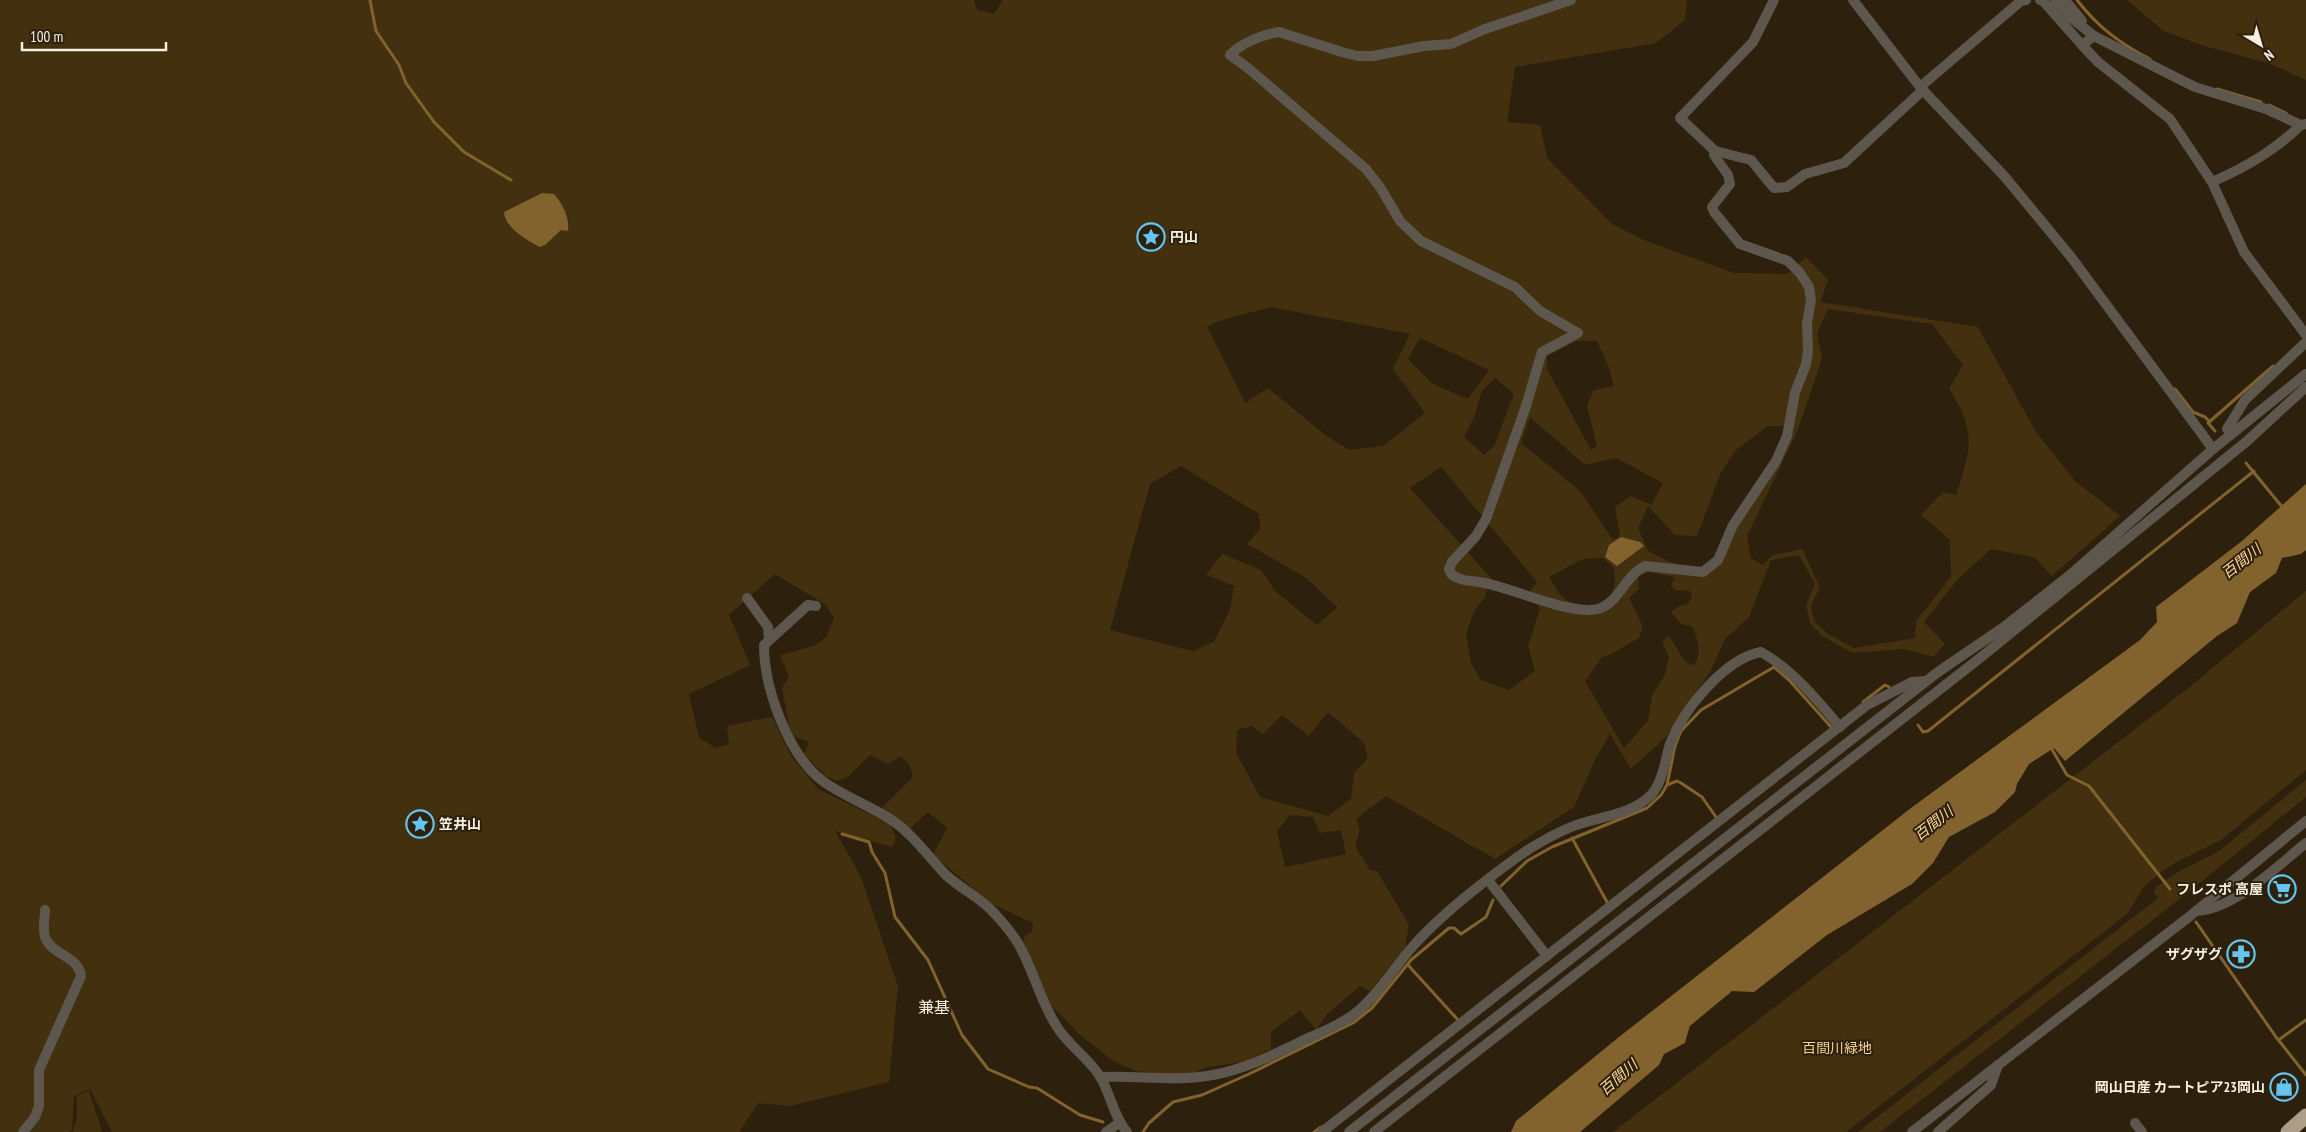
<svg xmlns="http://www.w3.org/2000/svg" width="2306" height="1132" font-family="'PT Sans Narrow','Noto Sans JP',sans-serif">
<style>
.green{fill:#43300e;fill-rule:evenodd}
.water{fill:#82632e}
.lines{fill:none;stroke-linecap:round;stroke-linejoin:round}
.stream{stroke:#82632e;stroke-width:3}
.river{stroke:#82632e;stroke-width:18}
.minor{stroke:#5d574d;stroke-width:10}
.highway{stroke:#ac9d86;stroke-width:15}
.labels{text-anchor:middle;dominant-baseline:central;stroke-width:4;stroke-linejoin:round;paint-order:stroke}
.poi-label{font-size:14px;font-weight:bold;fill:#f8f0e3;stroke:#2d210d;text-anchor:end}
.park-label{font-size:14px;fill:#f8d295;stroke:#2d210d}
.water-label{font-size:15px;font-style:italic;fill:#fcd699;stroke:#2d210d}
.quarter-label{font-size:16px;fill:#f8f0e3;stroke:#2d210d}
</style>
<rect width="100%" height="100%" fill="#2d210d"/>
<g class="green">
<path d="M0,0h974l3,10 17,4 9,-14h684l-2,20 -29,23 -141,24 -8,55 33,3 7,33 65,66 32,16 90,33 53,1 19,-17 22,23 -8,22 158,25 58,105 39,49 45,35 -68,60 -18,-19 -43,-8 -33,30 -34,43 21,22 -12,13 -29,-8 -52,4 -30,-17 -12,-13 -4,-18 9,-21 -16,-29 -28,5 -22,57 -24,22 -15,33 -44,65 -35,32 -21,-35 -14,24 -22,49 -79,52 -109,-63 -30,23 4,11 -5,16 15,24 7,1 32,54 -4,23 -35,43 -10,-5 -33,28 -11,16 -16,-20 -29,22v17l-28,13 -35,5 -15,6 -27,2 -30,-4 -23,-10 -35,-28 -29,-30 -26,-59 2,-8 7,-4 1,-9 -41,-19 -59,-49 14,-27 -19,-16 -20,18 -27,-21 32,-32 -4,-13 -9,-8 -12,8 -18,-9 -21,21 -12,5 -10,-4 -23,-23 5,-12 -18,-7 -9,-47 7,-11 -9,-22 34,-9 12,-9 8,-19 -8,-13 -51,-31 -46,41 21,50 -61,29 10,44 17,10 13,-4 -2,-18 45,-9 19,39 27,33 72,35 6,14 -4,9 -57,-16 26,46 37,109 -9,96 -99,24 -32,-3 -19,29h-627l-22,-43 -16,7 -2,33 -3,3h-69zM542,193l18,8 9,20 -1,10 -7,-1 -16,15 -5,2 -25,-16 -11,-19zM1271,307l139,27 -17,35 32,44 -42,33 -34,4 -21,-13 -60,-49 -23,15 -38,-76 12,-6zM1828,309l104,15 31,41 -14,24c28,42 22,61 7,106l-13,-3 -22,23 29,25 1,37 -35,44 -1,17 -61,10 -26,-14 -14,-13 -3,-15 9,-19 -18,-38 -29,6 -11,10 -11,-7 -4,-22 50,-104 25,-73 -5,-26zM1420,338l69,32 -21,29 -35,-15 -25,-25zM1577,341h20l12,27 5,18 -20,4 -7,15 10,41 -6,4 -44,-81v-13zM1495,378l19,16 -20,52 -10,9 -20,-18 10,-20 8,-26zM1530,417l55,48 31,-7 47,25 -11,22 -21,-9 -16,11 5,29 -7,4 -33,-49 -59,-48zM1768,426h17l-6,20 -66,117 -16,7 -16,-3 -33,-16 -10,-23 10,-22 27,29 22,1 24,-64 15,-22zM1181,466l78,48 1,15 -13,15 58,33 32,30 -20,18 -41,-33 -15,-22 -39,-16 -16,21 28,11 -4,24 -16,32 -21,9 -83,-21 40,-146zM1441,467l96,115 -8,10 11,17 -12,37 7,25 -26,19 -28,-10 -10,-17 -5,-29 8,-23 11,-14 6,-19 -81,-90zM1603,558l11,10c1,7 2,17 -2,24 -9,18 -36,17 -49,5 -6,-5 -10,-14 -14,-20l34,-18zM1650,572l24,5 1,3h-2l-2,6 5,4 14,1 2,6 -4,7 -9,2 -8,6 10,12 11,2c6,13 10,27 2,40l-10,-6 -15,-24 -7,6 7,15 -4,17 -13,22 -4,25 -24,27 -39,-67 17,-24 7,-2 30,-17 4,-11 -14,-29 10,-9 -1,-12zM1328,712l36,31 4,15 -14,15 -3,26 -23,17 -68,-19 -24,-44 1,-23 15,-4 11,8 19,-19 27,21zM1290,815l23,2 7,16 21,-3 5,24 -61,13 -8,-36z"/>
<path d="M2127,0h179v80l-35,-16 -67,-18 -40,-15z"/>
<path d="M2306,591v179l-85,70 -50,25 -26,20 -18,29 -281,218h-233l574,-443z"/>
<path d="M2306,780v17l-120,97 -306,238h-22l300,-234 -4,-6 2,-5 22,-15 41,-21z"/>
<path d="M89,1091l13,41h-30l5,-13v-23z"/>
</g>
<g class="water">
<path d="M542,193l12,1c9,10 16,24 14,37l-7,-1 -16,15 -5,2c-13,-7 -35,-19 -36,-35z"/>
<path d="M2306,484v66l-5,4 -19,4 -6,15 -26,19 -13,31 -20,13 -152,125 -11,-13 -25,16 -12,20 -2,8 -20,20 -46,25 -16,26 -21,21 -85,51 -73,57 -45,-2 -12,10 -12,43 -21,11 -5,11 -79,67h-69l5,-11 103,-84 292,-229 229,-168 17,-18 -1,-15 86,-66z"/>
<path d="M1621,537l19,5 4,4 -27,20 -12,-9 4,-12z"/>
</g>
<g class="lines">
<g class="stream">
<path d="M370,0l6,31 23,34 7,18 28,39 30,30 47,28"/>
<path d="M2077,0c21,27 42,43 73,59"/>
<path d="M2217,89l44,13"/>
<path d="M2269,105l17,8"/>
<path d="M2175,389l18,23 12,5 5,5"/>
<path d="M2215,431l-7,-8 65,-57"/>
<path d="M2246,463l37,45"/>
<path d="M1863,702l22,-17 4,2"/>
<path d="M1918,725l5,7 5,-1 326,-260"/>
<path d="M2050,746l17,29 22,11 81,103"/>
<path d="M1667,785l10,-4 4,2 21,14 14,20"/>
<path d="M842,834l27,8 3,10 13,21 10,44 33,43 34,75 26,34 41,18 8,1 43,27 23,7"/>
<path d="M1572,838l35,64"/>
<path d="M1501,886l26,-25 25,-14 95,-39 14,-13 6,-10 8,-39 6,-15 20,-21 73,-43 15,13 42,47"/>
<path d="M2196,922l80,115 30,38"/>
<path d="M1408,965l50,55"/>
<path d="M2280,1039l26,-19"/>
<path d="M1143,1132l6,-9 24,-21 29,-7 47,-21 104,-51 19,-15 39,-48 38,-32h5l7,6 25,-17 7,-17"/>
<path d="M1314,1132l7,-5"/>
</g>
<path class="river" d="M1677,1025l59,-49"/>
<g class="minor">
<path d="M1571,0l-86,29 -34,15 -27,2 -51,10h-16l-15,-4 -63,-20c-15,2 -38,11 -49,23l18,13 118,101 14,18 20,34 21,20 94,46 25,24 38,22 -36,19 -17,57 -39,110 -10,17 -24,26 -3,7 3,6 6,3c9,4 18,3 27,5 27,5 92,35 116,25 19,-8 25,-33 44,-42l58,6 15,-12 15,-35 43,-64 11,-25 8,-43 11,-29 2,-12 -1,-29 4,-23 -2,-13 -9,-14 -12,-12 -48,-17 -26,-32 -2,-5 18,-23 -2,-9 -14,-20 1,-4"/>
<path d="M1774,0l-21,42 -73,76 35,33 36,9 23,28 13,-1 18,-13 39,-11 79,-73"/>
<path d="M1853,0l67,87 85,90 66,80 142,192"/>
<path d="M2040,0l3,1 39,44 12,-9"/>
<path d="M2055,0l14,16 25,20 79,40 22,11 71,22 35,16 5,-1"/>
<path d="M2065,0l17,21"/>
<path d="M2082,45l16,17 72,57 42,63 32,70 62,83"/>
<path d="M1920,87l101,-86 5,-1"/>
<path d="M2212,182c34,-15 62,-31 89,-57"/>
<path d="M2231,434l-4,-5 18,-29 61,-58"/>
<path d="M747,598l21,29 1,12"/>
<path d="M816,606l-8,-1 -44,40c0,43 24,111 60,137 21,15 45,23 66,37 22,14 38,37 56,56 16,15 36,23 50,40 8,9 17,19 23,30 15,26 21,56 38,82 12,19 33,32 44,51 10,18 13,39 26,54"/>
<path d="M1488,880l59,76"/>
<path d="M2196,911c39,-2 80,-44 110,-68"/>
<path d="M1100,1077c38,-2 75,5 113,-2 32,-6 60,-20 89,-34 19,-9 39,-16 56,-30 22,-18 37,-45 56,-66 26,-29 71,-65 102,-87 17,-12 36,-23 55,-31 27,-11 59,-11 80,-32 12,-13 14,-35 19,-51 13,-34 54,-85 91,-92 32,18 56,48 79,75"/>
<path d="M2135,1123l7,9"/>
<path d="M23,1132l12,-15 4,-11v-36l42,-94c-3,-21 -29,-20 -36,-39 -3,-9 0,-18 0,-27"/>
<path d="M1106,1132l13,-9"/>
<path d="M1322,1132l545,-427 45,-23 14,-1"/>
<path d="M1349,1132l589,-460 66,-45 66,-52 143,-126 93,-75"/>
<path d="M1374,1132l606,-474 266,-216 60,-55"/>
<path d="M1912,1132l278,-216 116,-95"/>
<path d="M1938,1132l53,-47 7,-20"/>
</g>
<path class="highway" d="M2288,1132l18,-16"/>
</g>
<defs>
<g id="sight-ring" transform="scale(1.4375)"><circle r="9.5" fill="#2d210d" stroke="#65c5ee" stroke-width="1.5"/><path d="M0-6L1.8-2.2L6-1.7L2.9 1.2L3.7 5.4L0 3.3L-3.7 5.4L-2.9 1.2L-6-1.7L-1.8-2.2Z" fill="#65c5ee"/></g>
<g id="supermarket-ring" transform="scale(1.4375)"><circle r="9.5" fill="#2d210d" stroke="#65c5ee" stroke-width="1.5"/><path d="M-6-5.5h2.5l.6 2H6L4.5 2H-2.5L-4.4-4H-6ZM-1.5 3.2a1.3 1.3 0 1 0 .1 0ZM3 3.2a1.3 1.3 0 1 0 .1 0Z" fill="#65c5ee"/></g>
<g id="pharmacy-ring" transform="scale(1.4375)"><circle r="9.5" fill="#2d210d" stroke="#65c5ee" stroke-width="1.5"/><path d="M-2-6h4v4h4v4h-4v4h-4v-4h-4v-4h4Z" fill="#65c5ee"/></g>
<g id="shop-ring" transform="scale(1.4375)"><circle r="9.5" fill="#2d210d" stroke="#65c5ee" stroke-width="1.5"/><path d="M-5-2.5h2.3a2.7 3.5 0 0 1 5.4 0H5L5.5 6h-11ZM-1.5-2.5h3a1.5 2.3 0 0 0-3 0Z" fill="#65c5ee"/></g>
</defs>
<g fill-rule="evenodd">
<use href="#sight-ring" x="1151" y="237"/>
<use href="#sight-ring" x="420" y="824"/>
<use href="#supermarket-ring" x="2282" y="889"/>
<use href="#pharmacy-ring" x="2241" y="954"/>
<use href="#shop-ring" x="2284" y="1087"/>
</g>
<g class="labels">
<g class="poi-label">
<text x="1170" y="237" text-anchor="start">円山</text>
<text x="439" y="824" text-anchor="start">笠井山</text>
<text x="2263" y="889">フレスポ 高屋</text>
<text x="2222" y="954">ザグザグ</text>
<text x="2265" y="1087">岡山日産 カートピア23岡山</text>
</g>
<g class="park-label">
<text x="1837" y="1048">百間川緑地</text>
</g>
<g class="water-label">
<text transform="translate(2241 561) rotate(-38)">百間川</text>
<text transform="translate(1933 823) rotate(-38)">百間川</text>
<text transform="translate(1618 1077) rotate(-41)">百間川</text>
</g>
<g class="quarter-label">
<text x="934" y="1007">兼基</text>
</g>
</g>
<g transform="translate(2261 45) rotate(142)" stroke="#2d210d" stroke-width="4" paint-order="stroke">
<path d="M0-4L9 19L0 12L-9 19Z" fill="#f8f0e3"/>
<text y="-8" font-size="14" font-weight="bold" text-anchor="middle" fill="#f8f0e3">N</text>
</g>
<path d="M22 42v8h144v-8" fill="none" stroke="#f8f0e3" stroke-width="2.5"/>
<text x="30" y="42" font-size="15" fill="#f8f0e3" stroke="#2d210d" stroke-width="4" paint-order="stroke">100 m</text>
</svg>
